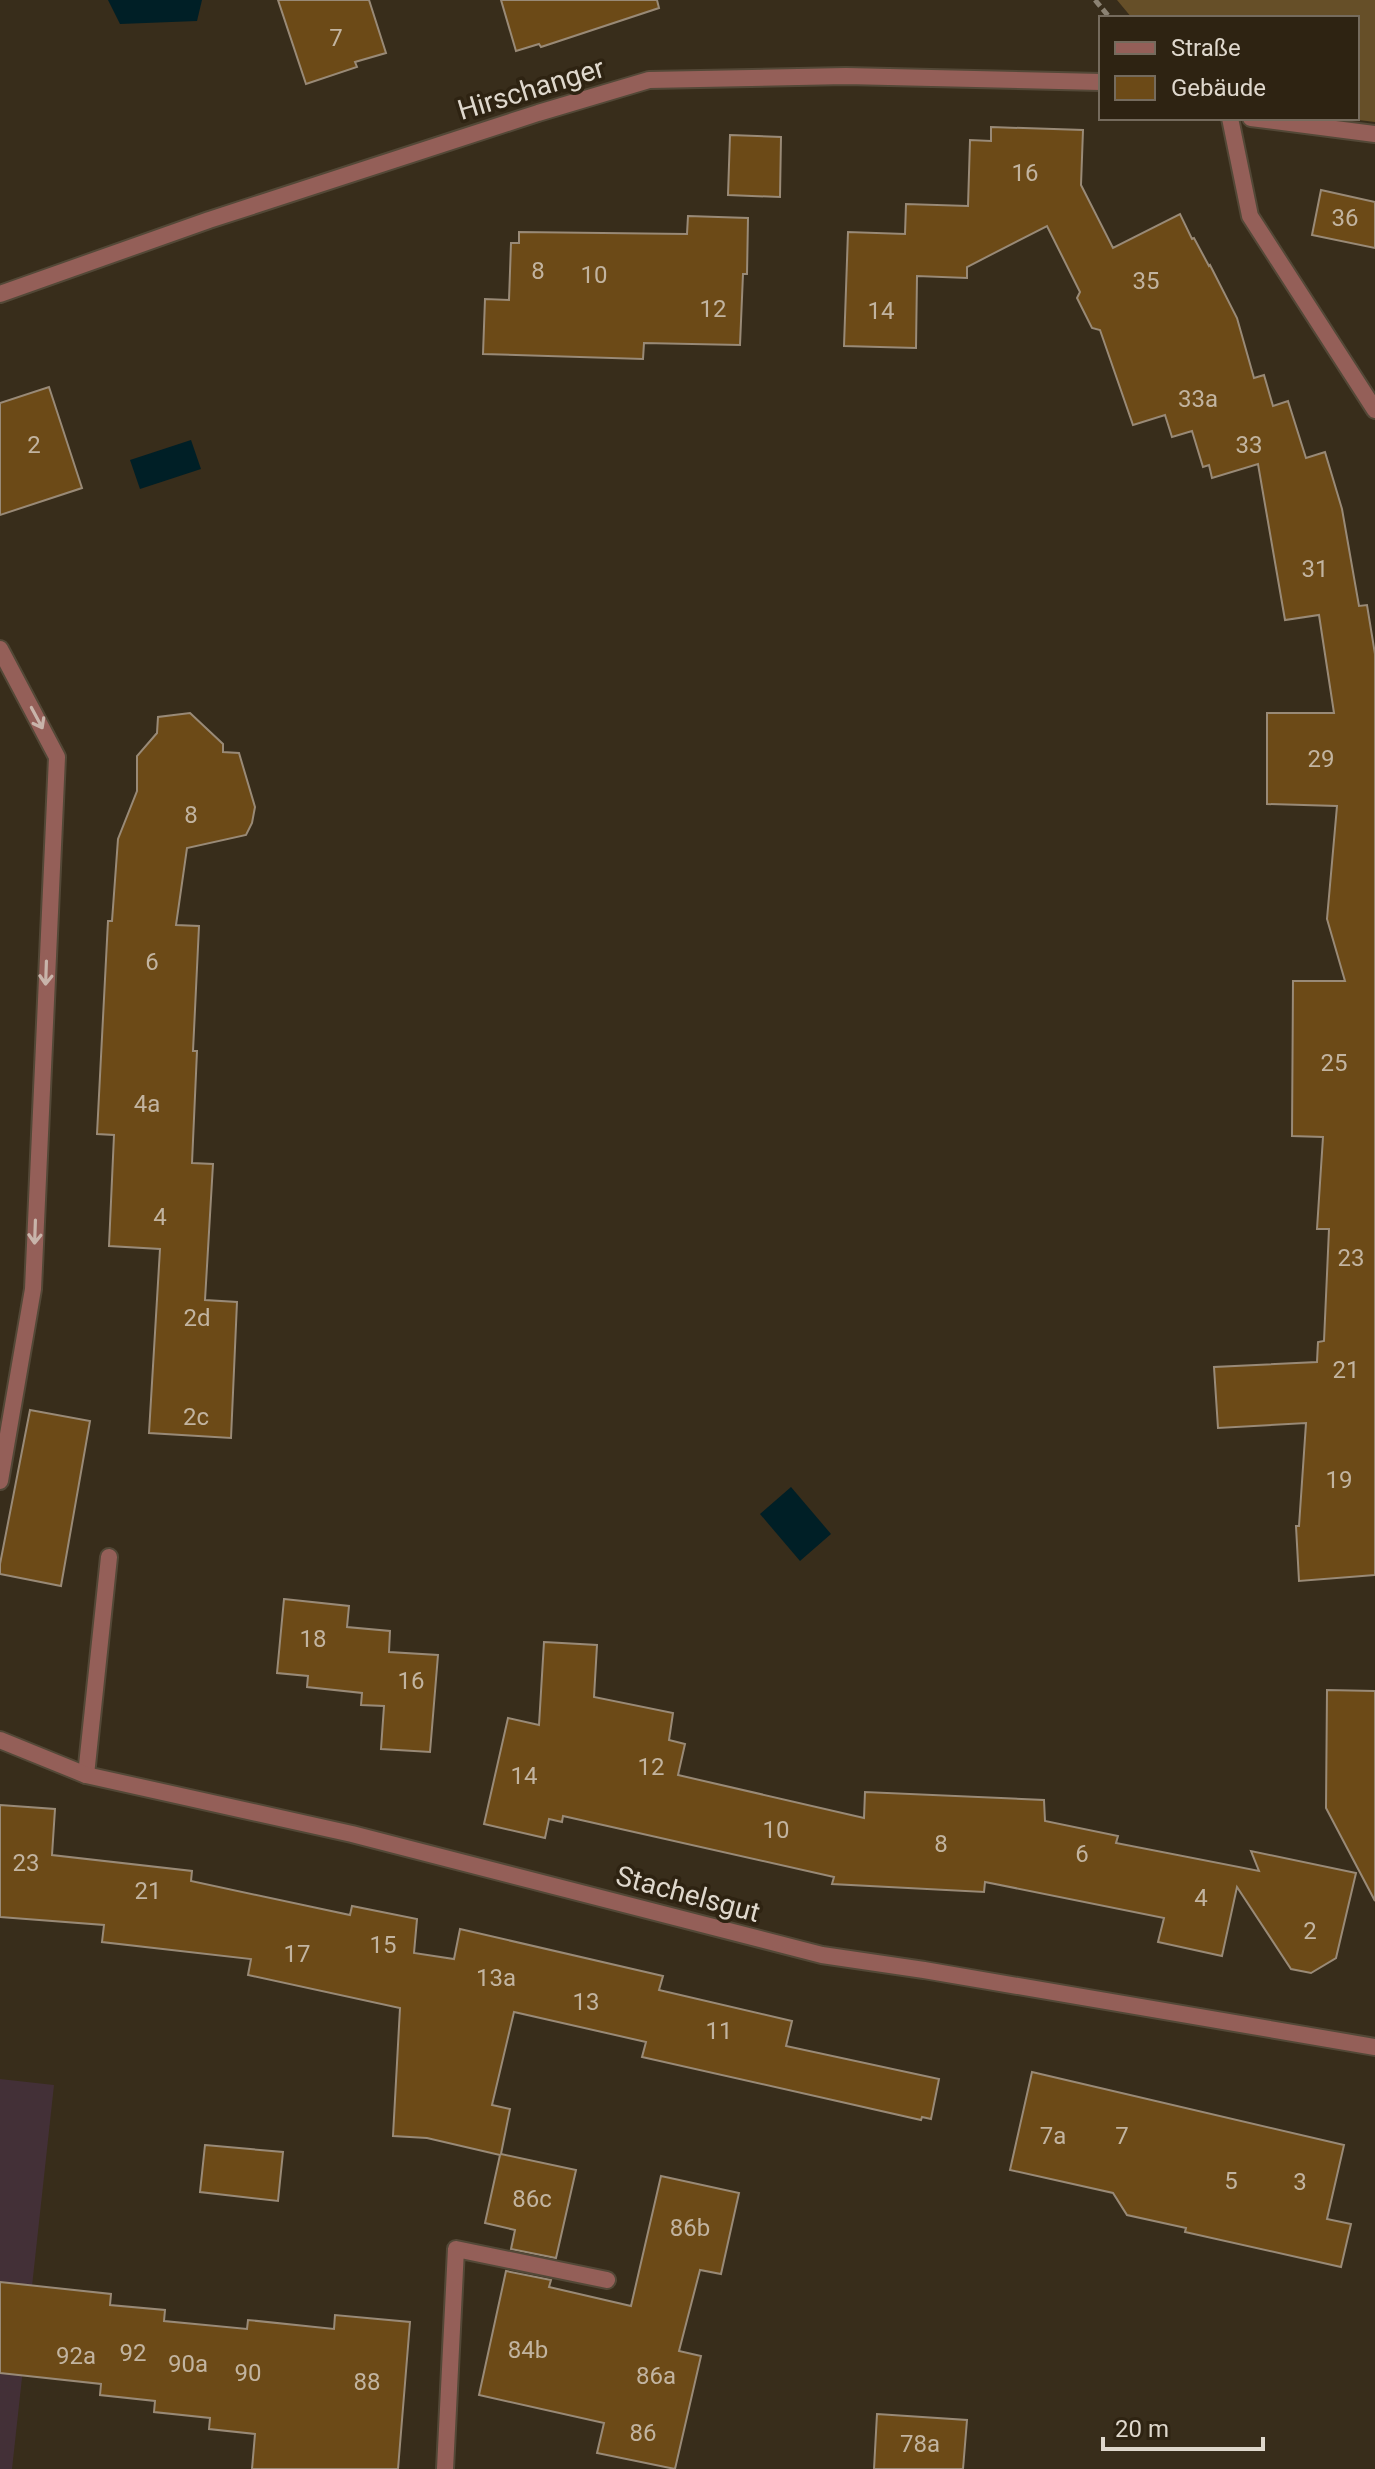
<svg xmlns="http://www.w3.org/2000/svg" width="1375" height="2469" font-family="Roboto,sans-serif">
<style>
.commercial{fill:#433037}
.green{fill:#664f28}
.water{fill:#001f26}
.building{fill:#6c4a17;stroke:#998a77;stroke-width:2}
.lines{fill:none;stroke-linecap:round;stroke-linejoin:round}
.lane-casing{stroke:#534837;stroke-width:20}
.street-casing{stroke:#534837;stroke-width:20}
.path{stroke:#8b8273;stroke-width:5;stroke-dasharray:8 4;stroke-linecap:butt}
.lane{stroke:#945f58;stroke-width:16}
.street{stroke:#945f58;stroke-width:16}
.oneway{stroke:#c8b4aa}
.labels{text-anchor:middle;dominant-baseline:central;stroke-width:7;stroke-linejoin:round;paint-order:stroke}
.number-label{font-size:24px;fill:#c2b4a0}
.street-label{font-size:28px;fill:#dfd8cd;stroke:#2e2312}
</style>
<rect width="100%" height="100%" fill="#382d1b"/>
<path class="commercial" d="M0,2079l54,6 -42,384h-12z"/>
<path class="green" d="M1117,0h258v122l-33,-4h15v-100h-225z"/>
<g class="water">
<path d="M108,0h94l-5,21 -77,3z"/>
<path d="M191,440l10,29 -61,20 -10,-29z"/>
<path d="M791,1487l40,47 -31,27 -40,-47z"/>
</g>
<g class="building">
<path d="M278,0h91l17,53 -31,9 2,5 -51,17z"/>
<path d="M501,0h156l2,8 -118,39 -2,-3 -23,7z"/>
<path d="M991,127l92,3 -2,55 32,63 67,-34 12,25 2,-1 15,28 1,-1 27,53 17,60 10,-3 9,31 15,-5 18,57 19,-6 17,57 17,97 8,-1 8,49v921l-76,6 -3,-55h3l7,-103 -88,5 -4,-61 103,-5 1,-20 6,-1 5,-112h-12l6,-92 -31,-1 1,-155h52l-18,-62 10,-113 -70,-2v-91h67l-15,-98 -34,5 -27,-156 -46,14 -3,-13 -6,2 -11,-36 -20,6 -7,-22 -32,10 -33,-95 -8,-2 -15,-30 3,-6 -33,-66 -80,41v11l-50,-2 -1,72 -72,-2 4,-114 57,2 1,-30 62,2 2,-66 21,1z"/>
<path d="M730,135l51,2 -1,60 -52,-2z"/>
<path d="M1321,190l54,12v46l-63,-13z"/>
<path d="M688,216l60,2 -1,56h-4l-3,71 -96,-2 -1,16 -160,-5 2,-55 24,1 2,-57h8v-11l168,2z"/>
<path d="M49,387l33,101 -82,27v-112z"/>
<path d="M190,713l33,31v8l16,1 16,54 -3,16 -6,12 -59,13 -11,77 23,1 -6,125h4l-5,112 21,1 -8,136 32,2 -6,136 -82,-5 11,-184 -51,-3 5,-111 -17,-1 11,-213h4l6,-82 19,-48v-35l20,-23 1,-16z"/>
<path d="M30,1410l60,11 -29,165 -61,-12v-10z"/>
<path d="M284,1599l65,7 -2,21 43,4 -1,21 49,3 -8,97 -49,-3 3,-43 -23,-1 1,-12 -55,-6 1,-11 -31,-3z"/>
<path d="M544,1642l53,3 -3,52 79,16 -4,27 16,4 -7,31 186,43 1,-26 179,8 1,21 73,15 -2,7 143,28 -8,-20 105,22 -20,85 -25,15 -20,-4 -54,-82 -15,69 -64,-14 6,-24 -179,-36 -1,10 -152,-8 2,-7 -271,-61 -1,6 -13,-3 -4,19 -61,-14 24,-106 31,7z"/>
<path d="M1327,1690l48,1v210l-49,-93z"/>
<path d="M0,1805l55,4 -3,46 140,16 -1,10 159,34 2,-9 65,13 -3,34 40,6 6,-30 203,47 -4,14 133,31 -6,25 153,33 -8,40 -9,-2 -1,3 -279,-63 4,-15 -132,-30 -22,93 18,4 -9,45 75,16 -20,88 -45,-9 4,-19 -30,-7 15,-68 -73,-17 -34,-2 7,-128 -152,-33 3,-16 -149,-17 2,-17 -104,-8z"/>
<path d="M1032,2072l312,73 -17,74 24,5 -10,43 -156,-35 1,-4 -59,-13 -14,-22 -103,-23z"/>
<path d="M205,2145l78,7 -5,49 -78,-9z"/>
<path d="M661,2176l78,17 -18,81 -21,-4 -21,81 22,5 -26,113 -78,-16 7,-30 -125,-28 27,-124 45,9 -2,7 82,19z"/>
<path d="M0,2282l111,12 -1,11 55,5 -1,11 83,8 1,-9 86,9 1,-14 75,7 -12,147h-146l3,-35 -46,-5 1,-11 -56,-6 1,-11 -55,-6 1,-11 -101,-11z"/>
<path d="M877,2414l90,6 -4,49h-89z"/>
</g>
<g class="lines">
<g class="lane-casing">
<g id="lane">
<path d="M86,1775l23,-218"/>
<path d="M445,2469l11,-220 151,31"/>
</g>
</g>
<g class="street-casing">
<g id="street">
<path d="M1230,118l20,98 125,194"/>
<path d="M1251,118l124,16"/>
<path d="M0,294l209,-74 329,-107 111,-33 197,-4 255,6"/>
<path d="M0,649l57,108 -24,532 -33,192"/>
<path d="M0,1740l86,35 266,59 470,121 102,15 451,77"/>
</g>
</g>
<path class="path" d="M1095,0l15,18"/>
<use href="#lane" class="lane"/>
<use href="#street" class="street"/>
</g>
<defs><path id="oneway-shaft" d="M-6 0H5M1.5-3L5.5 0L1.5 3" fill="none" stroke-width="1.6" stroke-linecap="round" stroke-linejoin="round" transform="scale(2)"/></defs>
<g class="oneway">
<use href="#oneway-shaft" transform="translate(37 718) rotate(62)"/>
<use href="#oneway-shaft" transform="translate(46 973) rotate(92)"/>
<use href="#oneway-shaft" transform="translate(35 1232) rotate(92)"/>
</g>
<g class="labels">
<g class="number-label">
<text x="336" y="38">7</text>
<text x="1025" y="173">16</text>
<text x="1345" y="218">36</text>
<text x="538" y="271">8</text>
<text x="594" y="275">10</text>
<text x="1146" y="281">35</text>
<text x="713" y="309">12</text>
<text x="881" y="311">14</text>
<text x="1198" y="399">33a</text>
<text x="34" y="445">2</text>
<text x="1249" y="445">33</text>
<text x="1315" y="569">31</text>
<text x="1321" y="759">29</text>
<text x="191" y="815">8</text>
<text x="152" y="962">6</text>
<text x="1334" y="1063">25</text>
<text x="147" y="1104">4a</text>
<text x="160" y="1217">4</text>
<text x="1351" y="1258">23</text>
<text x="197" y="1318">2d</text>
<text x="1346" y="1370">21</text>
<text x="196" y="1417">2c</text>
<text x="1339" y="1480">19</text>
<text x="313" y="1639">18</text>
<text x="411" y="1681">16</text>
<text x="651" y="1767">12</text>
<text x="524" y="1776">14</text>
<text x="776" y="1830">10</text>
<text x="941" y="1844">8</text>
<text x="1082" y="1854">6</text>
<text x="26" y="1863">23</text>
<text x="148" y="1891">21</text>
<text x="1201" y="1898">4</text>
<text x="1310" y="1931">2</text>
<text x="383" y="1945">15</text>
<text x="297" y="1954">17</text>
<text x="496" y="1978">13a</text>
<text x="586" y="2002">13</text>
<text x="719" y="2031">11</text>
<text x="1053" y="2136">7a</text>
<text x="1122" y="2136">7</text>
<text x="1231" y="2181">5</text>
<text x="1300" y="2182">3</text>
<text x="532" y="2199">86c</text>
<text x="690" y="2228">86b</text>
<text x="528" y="2350">84b</text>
<text x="133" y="2353">92</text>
<text x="76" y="2356">92a</text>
<text x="188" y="2364">90a</text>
<text x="248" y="2373">90</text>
<text x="656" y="2376">86a</text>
<text x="367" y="2382">88</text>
<text x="643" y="2433">86</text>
<text x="920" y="2444">78a</text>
</g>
<g class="street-label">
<text transform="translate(531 89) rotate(-17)">Hirschanger</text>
<text transform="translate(688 1894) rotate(15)">Stachelsgut</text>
</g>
</g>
<rect x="1099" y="16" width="260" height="104" fill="#2e2312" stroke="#756b5d" stroke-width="2"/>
<rect x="1115" y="42" width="40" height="12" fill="#945f58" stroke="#756b5d" stroke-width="2"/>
<text x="1171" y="56" font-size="24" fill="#dfd8cd">Straße</text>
<rect x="1115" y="76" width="40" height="24" fill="#6c4a17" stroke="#756b5d" stroke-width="2"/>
<text x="1171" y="96" font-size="24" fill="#dfd8cd">Gebäude</text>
<path d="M1103 2437v12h160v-12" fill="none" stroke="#dfd8cd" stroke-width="4"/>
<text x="1115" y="2437" font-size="24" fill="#dfd8cd" stroke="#2e2312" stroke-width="6" paint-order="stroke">20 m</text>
</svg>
